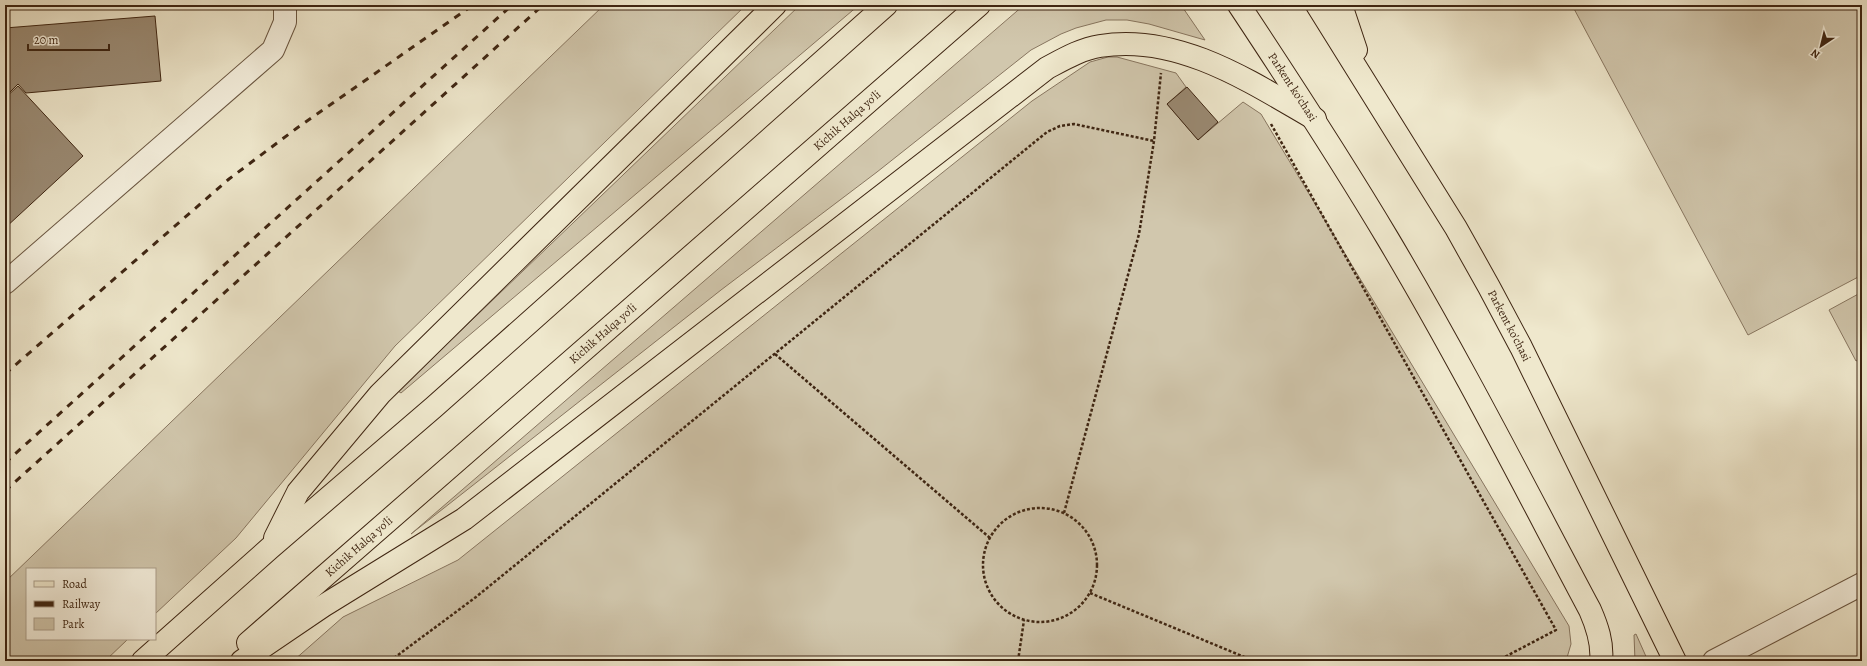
<svg xmlns="http://www.w3.org/2000/svg" width="1867" height="666" font-family="Alegreya,serif">
<style>
.green{fill:#d1c7ad;stroke:#887660}
.building{fill:#9a8a73;stroke:#3e2512}
.lines{fill:none;stroke-linecap:round;stroke-linejoin:round}
.minor-casing{stroke:#6a5641;stroke-width:24}
.major-casing{stroke:#3e2512;stroke-width:24}
.highway-casing{stroke:#3e2512;stroke-width:24}
.path{stroke:#3e2512;stroke-width:2.5;stroke-dasharray:3 2;stroke-linecap:butt}
.minor{stroke:#f5f0de;stroke-width:22}
.major{stroke:#efe8cd;stroke-width:22}
.highway{stroke:#efe8cd;stroke-width:22}
.rail{stroke:#3e2512;stroke-width:3;stroke-dasharray:7 7;stroke-linecap:butt}
.labels{text-anchor:middle;dominant-baseline:central;stroke-width:4;stroke-linejoin:round;paint-order:stroke}
.street-label{font-size:12px;fill:#3e2512;stroke:#f5f0de}
</style>
<rect width="100%" height="100%" fill="#efe8cd"/>
<filter id="stains"><feTurbulence type="fractalNoise" baseFrequency=".005" numOctaves="4"/><feColorMatrix values="0 0 0 0 .2 0 0 0 0 .09 0 0 0 0 .02 0 0 0 .5 -.17"/></filter>
<radialGradient id="worn" r=".72"><stop offset=".6" stop-color="#630" stop-opacity="0"/><stop offset="1" stop-color="#630" stop-opacity=".3"/></radialGradient>
<g class="green">
<path d="M604,5h142l-351,341 -159,192 -81,76v-45h-128v70h101l-23,22h-86l-14,-6v-73z"/>
<path d="M800,5h59l-458,388 -3,-2z"/>
<path d="M1024,5h157l24,35 -56,-16 -22,-4h-21l-30,8 -15,6 -30,16 -154,122 -156,118 -310,244z"/>
<path d="M1572,5h290v270l-114,60z"/>
<path d="M1108,57h9l59,16 10,14 -19,17 31,36 45,-38 18,12 308,512 2,18 -5,17h-1273l50,-44 115,-57 574,-459 58,-39z"/>
<path d="M1862,292v66l-6,3 -27,-51z"/>
<path d="M1636,634l12,27h-13l-1,-26z"/>
</g>
<g class="building">
<path d="M155,16l6,65 -135,12 -8,-9 -10,10h-3v-66z"/>
<path d="M18,86l65,70 -78,72v-130z"/>
<path d="M1187,87l31,35 -20,18 -31,-36z"/>
</g>
<g class="lines">
<g class="minor-casing">
<g id="minor">
<path d="M5,283l268,-233 12,-28v-17"/>
<path d="M1714,661l148,-77"/>
</g>
</g>
<g class="major-casing">
<g id="major">
<path id="s1" d="M1239,5c51,77 102,155 149,234 72,121 136,247 202,371 7,16 13,33 11,51"/>
<path id="s2" d="M1317,5l139,223 33,59 32,60 154,314"/>
<path d="M1341,5l15,45"/>
</g>
</g>
<g class="highway-casing">
<g id="highway">
<path d="M275,538l23,-46 82,-98 395,-389"/>
<path id="s3" d="M248,643l731,-638"/>
<path d="M143,661l127,-113 164,-141 452,-402"/>
<path d="M242,661l81,-55 141,-87 583,-451c17,-9 34,-19 53,-22 78,-13 151,36 215,73"/>
</g>
</g>
<g class="path">
<path d="M1271,124l285,506 -59,31"/>
<path d="M775,354l215,184"/>
<circle cx="1040" cy="565" r="57"/>
<path d="M1064,513l75,-279 15,-93 7,-68"/>
<path d="M5,562l1,-1"/>
<path d="M1090,593l164,68"/>
<path d="M390,661l86,-64 571,-465 13,-6 14,-2 80,17"/>
<path d="M1018,661l6,-41"/>
</g>
<use href="#minor" class="minor"/>
<use href="#major" class="major"/>
<use href="#highway" class="highway"/>
<g class="rail">
<path d="M5,374l224,-195 68,-51 176,-123"/>
<path d="M5,463l507,-458"/>
<path d="M5,491l538,-486"/>
</g>
</g>
<g class="labels">
<g class="street-label">
<text stroke="none"><textPath href="#s1" startOffset="98">Parkent ko'chasi</textPath></text>
<text stroke="none"><textPath href="#s3" startOffset="795">Kichik Halqa yo'li</textPath></text>
<text stroke="none"><textPath href="#s2" startOffset="374">Parkent ko'chasi</textPath></text>
<text stroke="none"><textPath href="#s3" startOffset="471">Kichik Halqa yo'li</textPath></text>
<text stroke="none"><textPath href="#s3" startOffset="147">Kichik Halqa yo'li</textPath></text>
</g>
</g>
<rect width="1867" height="666" fill="none" stroke="#efe8cd" stroke-width="20"/>
<rect x="6" y="6" width="1855" height="654" fill="none" stroke="#3e2512" stroke-width="2"/>
<rect x="10" y="10" width="1847" height="646" fill="none" stroke="#3e2512"/>
<rect x="26" y="568" width="130" height="72" fill="#f5f0de" stroke="#ac9f8c"/>
<rect x="34" y="581" width="20" height="6" fill="#efe8cd" stroke="#ac9f8c"/>
<text x="62" y="588" font-size="12" fill="#3e2512">Road</text>
<rect x="34" y="601" width="20" height="6" fill="#3e2512" stroke="#ac9f8c"/>
<text x="62" y="608" font-size="12" fill="#3e2512">Railway</text>
<rect x="34" y="618" width="20" height="12" fill="#d1c7ad" stroke="#ac9f8c"/>
<text x="62" y="628" font-size="12" fill="#3e2512">Park</text>
<g transform="translate(1821 46) rotate(215)" stroke="#f5f0de" stroke-width="3" paint-order="stroke">
<path d="M0-3L7 15L0 10L-7 15Z" fill="#3e2512"/>
<text y="-6" font-size="11" font-weight="bold" text-anchor="middle" fill="#3e2512">N</text>
</g>
<path d="M28 44v6h81v-6" fill="none" stroke="#3e2512" stroke-width="2"/>
<text x="34" y="44" font-size="12" fill="#3e2512" stroke="#f5f0de" stroke-width="3" paint-order="stroke">20 m</text>
<rect width="100%" height="100%" filter="url(#stains)"/>
<rect width="100%" height="100%" fill="url(#worn)"/>
</svg>
